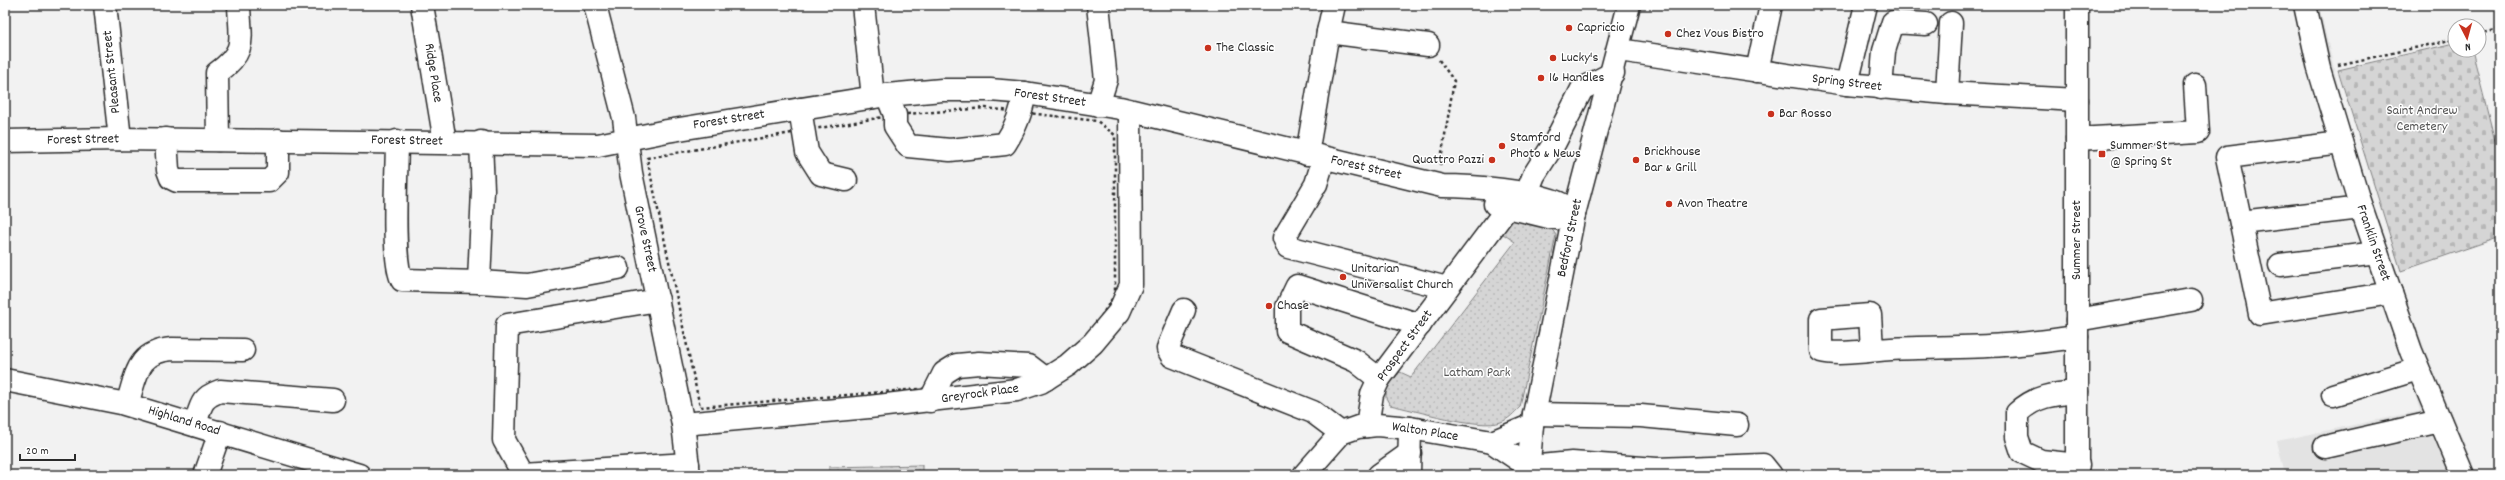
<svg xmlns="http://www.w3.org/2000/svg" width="2505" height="480" font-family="Dekko,sans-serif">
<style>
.built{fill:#e3e3e3}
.cemetery{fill:url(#cemetery-stones);stroke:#808080}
.park{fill:url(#park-dots);stroke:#808080}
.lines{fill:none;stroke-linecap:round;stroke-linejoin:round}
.minor-casing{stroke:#2b2b2b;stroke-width:25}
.major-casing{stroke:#2b2b2b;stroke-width:25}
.path{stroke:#2b2b2b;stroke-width:2.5;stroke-dasharray:3 3;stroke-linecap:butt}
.minor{stroke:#fff;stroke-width:22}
.major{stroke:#fff;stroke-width:22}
.poi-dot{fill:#c8321e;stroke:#fff;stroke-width:1.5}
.labels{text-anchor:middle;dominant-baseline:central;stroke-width:3;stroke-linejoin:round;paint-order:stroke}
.poi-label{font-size:14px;fill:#2b2b2b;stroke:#fff;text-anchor:start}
.street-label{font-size:14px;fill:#2b2b2b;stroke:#fff}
.park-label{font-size:14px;fill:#565656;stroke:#fff}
</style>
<defs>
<pattern id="cemetery-stones" width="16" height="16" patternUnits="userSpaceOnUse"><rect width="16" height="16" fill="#d5d5d5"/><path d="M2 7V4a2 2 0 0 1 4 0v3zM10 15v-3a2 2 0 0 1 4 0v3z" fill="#b7b7b7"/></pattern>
<pattern id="park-dots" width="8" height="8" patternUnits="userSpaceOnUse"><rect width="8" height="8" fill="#d5d5d5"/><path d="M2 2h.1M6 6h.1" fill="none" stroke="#b7b7b7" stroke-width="1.8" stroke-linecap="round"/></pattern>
</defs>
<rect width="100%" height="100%" fill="#f2f2f2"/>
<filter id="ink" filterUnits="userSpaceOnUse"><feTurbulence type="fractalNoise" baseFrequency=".025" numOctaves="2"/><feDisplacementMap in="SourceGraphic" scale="8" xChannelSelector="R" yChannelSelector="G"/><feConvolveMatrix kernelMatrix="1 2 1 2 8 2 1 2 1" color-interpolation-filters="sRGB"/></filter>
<g filter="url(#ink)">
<path class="built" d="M2298,5h21l32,136 36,107 38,102 48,114 -36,11h-152l-8,-34 143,-30z"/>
<path class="cemetery" d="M2455,43v7h17l28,111v76l-99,34 -63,-201z"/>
<g class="park">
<path d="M1518,216l30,8 8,11 -36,172c-6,6 -11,12 -19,15 -21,8 -87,-12 -111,-17l-4,-7v-11l14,-15 11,5 104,-135 -12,-8 5,-13z"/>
<path d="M922,465v10h-93v-8z"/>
</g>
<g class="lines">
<g class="minor-casing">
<g id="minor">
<path d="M105,5l15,134"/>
<path d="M422,5l23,137"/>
<path d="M863,5l10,92"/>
<path d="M1098,5l8,75 -8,25"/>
<path d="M2305,5l14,64 39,129 53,153 52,124"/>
<path d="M1328,32l6,-27"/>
<path d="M1619,50l228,34 100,9 130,7"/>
<path d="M1757,71l14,-66"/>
<path d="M1847,84l19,-79"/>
<path d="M1881,88l3,-37 9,-29 33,2"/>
<path d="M1947,93l4,-70"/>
<path d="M887,95l8,20v11l13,20 42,4 55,-6c11,-17 16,-31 20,-51"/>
<path d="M800,109l7,43 14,22 25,6"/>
<path d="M166,139l2,31 3,8 6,3h92l9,-9v-32"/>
<path d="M2077,139l121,-7 -3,-47"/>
<path d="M218,140l-1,-67c31,-22 23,-34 22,-68"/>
<path d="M5,141l115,-2 478,6 69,-14 220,-36 55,-5h48l35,3 95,15 322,78c31,0 90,5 117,17 6,2 11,7 15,11"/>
<path d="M397,141c0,29 -6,118 5,139l77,2 4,-92 -2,-48"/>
<path d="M2341,143l-114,14 33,157 131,-21"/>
<path d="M1307,154l21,-122 100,13"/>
<path d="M1324,158l-8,26 -32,54 4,9 159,41"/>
<path d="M1526,195l8,-20 21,-33 27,-53 31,-16"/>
<path d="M1495,204l54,13 8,1 17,-4"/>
<path d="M2241,222l120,-14"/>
<path d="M2280,265l97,-12"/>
<path d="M479,282l48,3 91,-17"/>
<path d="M658,300l-151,25 -3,115 19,34 165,-10"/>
<path d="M1184,310l-15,35 -1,4 4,7 141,56 28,21"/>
<path d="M2077,320l114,-20"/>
<path d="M1872,350l-2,-35 -49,4v32c17,5 51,-1 70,-2 38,-2 75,-1 113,-4 24,-1 49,-5 73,-8"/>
<path d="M1379,379l-23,-18 -69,-30v-24l10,-21 123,39"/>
<path d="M5,380l116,23 238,72"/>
<path d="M2077,392c-24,2 -42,4 -60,21v24l5,15 19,9 37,4"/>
<path d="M2333,395l85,-26"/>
<path d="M930,401l14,-28 13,-8 22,-2 50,3 17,13"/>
<path d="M127,404c10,-29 9,-52 45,-55l71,1"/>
<path d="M1534,414l107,2 96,9"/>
<path d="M683,424l186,-17 148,-17 24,-8 27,-17 25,-22 26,-31 12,-27 -1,-174"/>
<path d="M195,425c6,-19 5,-27 25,-34l113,9"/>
<path d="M1367,426l5,-32 7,-15 129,-172 3,-15"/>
<path d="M2325,447l115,-26"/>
<path d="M1529,467l43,-4 85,6 106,-4 8,10"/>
<path d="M205,475l15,-43"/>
<path d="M1379,475l31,-22"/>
<path d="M1409,475l1,-47"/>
</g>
</g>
<g class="major-casing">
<g id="major">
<path d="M595,5l29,113 7,55 52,251 6,51"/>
<path d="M2077,5v470"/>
<path d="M1492,442l40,-17"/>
<path d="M1304,475l37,-42 17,-6 19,-2 33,3 82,14 37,25"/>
<path d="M1528,475l4,-50 42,-211 55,-209"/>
</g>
</g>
<g class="path">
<path d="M2479,34l21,-5"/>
<path d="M1439,60l15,21 -14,84"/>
<path d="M2338,65l117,-26"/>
<path d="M985,108l112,13 18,14v159l-20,32 -40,39 -37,16 -318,26 -53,-249 248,-43z"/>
</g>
<use href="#minor" class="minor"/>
<use href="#major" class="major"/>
</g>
</g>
<g class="poi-dot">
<circle cx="1569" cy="28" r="4"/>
<circle cx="1668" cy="34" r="4"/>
<circle cx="1208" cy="48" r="4"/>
<circle cx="1553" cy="58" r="4"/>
<circle cx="1541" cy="78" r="4"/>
<circle cx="1771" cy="114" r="4"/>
<circle cx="1502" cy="146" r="4"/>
<rect x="2098" y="150" width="8" height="8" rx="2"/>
<circle cx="1492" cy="160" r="4"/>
<circle cx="1636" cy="160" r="4"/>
<circle cx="1669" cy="204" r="4"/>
<circle cx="1343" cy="277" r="4"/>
<circle cx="1269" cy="306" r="4"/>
</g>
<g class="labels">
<g class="poi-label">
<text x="1577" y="28">Capriccio</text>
<text x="1676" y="34">Chez Vous Bistro</text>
<text x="1216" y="48">The Classic</text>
<text x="1561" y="58">Lucky's</text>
<text x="1549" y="78">16 Handles</text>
<text x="1779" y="114">Bar Rosso</text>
<text x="1510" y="138">Stamford<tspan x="1510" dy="16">Photo &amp; News</tspan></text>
<text x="2110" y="146">Summer St<tspan x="2110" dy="16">@ Spring St</tspan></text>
<text x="1644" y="152">Brickhouse<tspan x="1644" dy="16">Bar &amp; Grill</tspan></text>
<text x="1484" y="160" text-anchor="end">Quattro Pazzi</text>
<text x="1677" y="204">Avon Theatre</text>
<text x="1351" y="269">Unitarian<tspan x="1351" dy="16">Universalist Church</tspan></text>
<text x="1277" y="306">Chase</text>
</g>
<g class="street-label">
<text transform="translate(112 72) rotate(-96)">Pleasant Street</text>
<text transform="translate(433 73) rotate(81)">Ridge Place</text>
<text transform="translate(1847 83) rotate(7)">Spring Street</text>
<text transform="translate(1050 98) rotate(8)">Forest Street</text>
<text transform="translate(729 120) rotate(-9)">Forest Street</text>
<text transform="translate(83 140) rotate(-1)">Forest Street</text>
<text transform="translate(407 141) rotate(1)">Forest Street</text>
<text transform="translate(1366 168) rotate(13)">Forest Street</text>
<text transform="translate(1570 238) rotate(-78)">Bedford Street</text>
<text transform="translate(645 239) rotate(78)">Grove Street</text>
<text transform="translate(2077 240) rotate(-90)">Summer Street</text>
<text transform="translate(2373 243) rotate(71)">Franklin Street</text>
<text transform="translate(1405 346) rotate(-54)">Prospect Street</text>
<text transform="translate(980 394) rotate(-8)">Greyrock Place</text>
<text transform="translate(184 421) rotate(17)">Highland Road</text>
<text transform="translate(1425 432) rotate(9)">Walton Place</text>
</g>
<g class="park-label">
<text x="2422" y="111">Saint Andrew<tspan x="2422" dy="16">Cemetery</tspan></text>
<text x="1477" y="373">Latham Park</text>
</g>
</g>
<rect width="2505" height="480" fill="none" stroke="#fff" stroke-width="20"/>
<rect x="10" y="10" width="2485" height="460" fill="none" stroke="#2b2b2b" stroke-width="1.5" filter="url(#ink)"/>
<g transform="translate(2467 38) rotate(174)"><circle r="19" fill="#ffffff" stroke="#aaaaaa"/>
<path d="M0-3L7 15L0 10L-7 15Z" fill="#c8321e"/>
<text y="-6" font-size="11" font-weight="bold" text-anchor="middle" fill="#2b2b2b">N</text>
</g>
<path d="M20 454v6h55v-6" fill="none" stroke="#2b2b2b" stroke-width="2"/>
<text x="26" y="454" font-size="12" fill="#2b2b2b" stroke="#ffffff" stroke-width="3" paint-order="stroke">20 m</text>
</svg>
